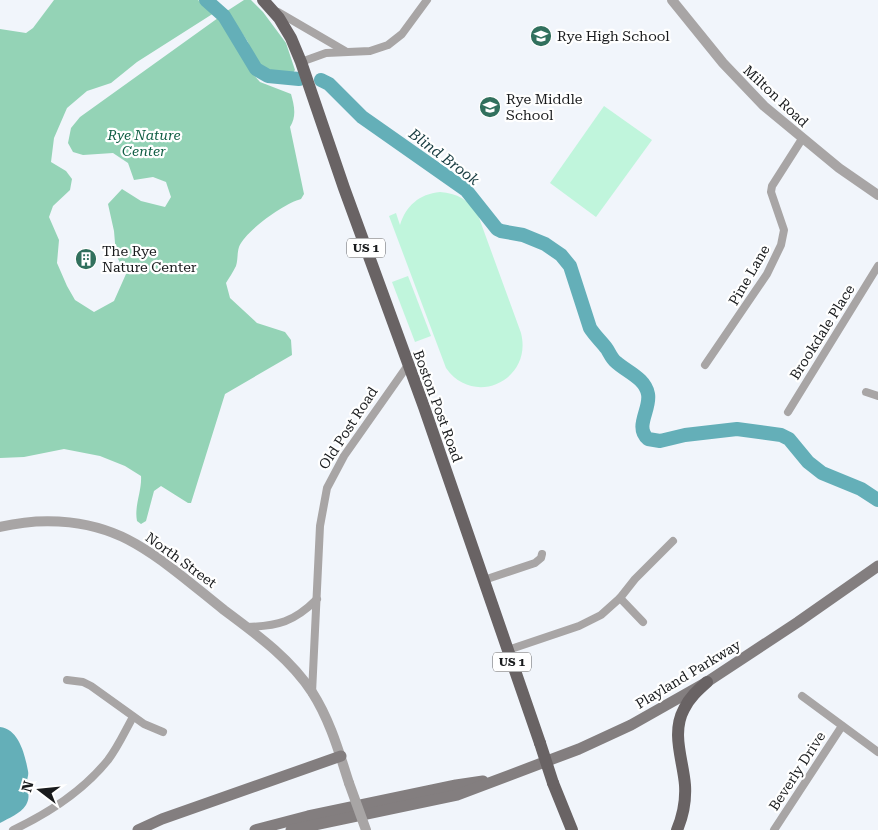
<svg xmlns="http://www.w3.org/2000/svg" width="878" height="830" font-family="'Roboto Serif',serif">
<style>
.green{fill:#c0f5dc}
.forest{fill:#94d3b6}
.water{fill:#64afb8}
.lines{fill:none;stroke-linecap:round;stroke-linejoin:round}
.river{stroke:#64afb8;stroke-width:14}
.minor{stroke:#a8a5a5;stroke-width:8}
.tertiary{stroke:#a8a5a5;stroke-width:10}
.secondary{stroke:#837e7f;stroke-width:11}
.primary{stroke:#696364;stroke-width:12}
.tertiary-bridge{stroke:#a8a5a5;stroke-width:10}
.primary-bridge{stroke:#696364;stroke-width:12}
.labels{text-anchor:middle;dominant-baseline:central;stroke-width:4.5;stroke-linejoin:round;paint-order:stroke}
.shield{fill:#fff;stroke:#5e5f61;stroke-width:1}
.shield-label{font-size:12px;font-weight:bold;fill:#191b1d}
.poi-label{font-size:14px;fill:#191b1d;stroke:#fff;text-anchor:start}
.street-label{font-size:14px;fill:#191b1d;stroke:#fff}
.park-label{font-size:14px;font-style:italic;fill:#105e44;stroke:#fff}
.water-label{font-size:15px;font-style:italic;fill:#193d42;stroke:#fff}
</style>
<rect width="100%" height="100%" fill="#f1f5fb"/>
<g class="green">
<path d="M604,106l48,34 -56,77 -46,-34z"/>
<path d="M440,192c17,1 29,8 38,23l43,118c12,47 -47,75 -75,35l-57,-152 7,-3 4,12c6,-19 19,-31 40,-33z"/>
<path d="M408,276l23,60 -16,6 -23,-60z"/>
</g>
<g class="forest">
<path d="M54,0h144l16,13 -77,49 -26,21 -24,8 -20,17 -13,30 -3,24 15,9 6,8 -2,11 -17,16 -4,11 10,23 -2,23 10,23 8,14 19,12 20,-11 12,-27 -10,-19 -2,-24 -6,-27 14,-15 19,12 24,6 6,-10 -5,-15 -13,-5 -19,3 -6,-17 -15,-10 -30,2 -10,-3 -5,-9 3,-15 9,-11 138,-99 13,17 20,37 9,10 31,12c3,11 6,22 -1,33l14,67 -3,5c-16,4 -56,32 -62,48 -2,6 -1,13 -3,19 -3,6 -7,12 -10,17l4,15 27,25 28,9 6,8 1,15 -67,39 -34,109h-3l-27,-17 -7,5 -8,30 -5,3 -4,-3c-3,-15 5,-30 4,-45l-16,-10 -25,-10 -36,-7 -40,8 -24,1v-429l26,4 7,-5z"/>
<path d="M244,0h7l12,12 23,31 9,27 -3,4 -25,-2 -7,-6 -9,-10 -3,-14 -21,-31z"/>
</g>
<path class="water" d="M0,727c19,2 25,28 28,44 1,4 -1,7 -1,11 0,9 4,14 -1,23 -6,9 -17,13 -26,18z"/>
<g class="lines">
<g class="river">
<path d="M206,0l18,16 32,53 12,7 31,3"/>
<path d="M321,80l8,4 33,33 104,73 31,39 4,2 22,4 22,9 16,11 9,11 20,62c5,8 12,14 17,21 3,5 5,10 9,13 11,10 29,16 32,32 3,15 -14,33 0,45l12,2 25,-6 52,-6 44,6 8,4 19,23 14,11 39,16 17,11"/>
</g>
<g class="minor">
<path d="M278,12l67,39"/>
<path d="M301,62l25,-9 44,-2 18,-6 14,-11 25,-34"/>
<path d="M705,365l62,-91 14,-29 3,-15 -13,-38 1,-6 30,-47"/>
<path d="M866,392l12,4"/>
<path d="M788,412l90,-146"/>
<path d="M484,580l51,-17 6,-5 1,-4"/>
<path d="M620,598l23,24"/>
<path d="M247,627c31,-1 47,-5 70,-28"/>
<path d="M508,650l71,-24 22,-11 19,-17 15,-19 38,-38"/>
<path d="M67,680l16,2 8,4 53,38 19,8"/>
<path d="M312,693l8,-167 7,-38 17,-32 64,-91"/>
<path d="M802,696l76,56"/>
<path d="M13,830c36,-17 70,-39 95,-70 10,-13 17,-29 25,-43"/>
<path d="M774,830l68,-104"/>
</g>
<g class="tertiary">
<path d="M672,0l51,63 41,43 75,62 39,27"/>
<path d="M0,527c45,-11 95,-7 136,17 31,18 59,43 88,66 32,24 66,48 88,82 18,28 27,60 37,91"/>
</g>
<g class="secondary">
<path d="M138,830l24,-11 179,-63"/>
<path d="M255,830l53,-14 148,-31 27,-4"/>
<path d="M291,830l166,-35 122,-46 52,-24 76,-43 91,-60 80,-56"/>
</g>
<g class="primary">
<path d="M263,0l16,18 12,20 10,24 43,126 80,219 116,336"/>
<path d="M553,783l19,47"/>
<path d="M677,830c6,-14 9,-29 8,-45 -2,-25 -14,-52 -1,-76 5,-11 14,-19 23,-27"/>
</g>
<path class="tertiary-bridge" d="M349,783l17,47"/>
<path class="primary-bridge" d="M540,743l13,40"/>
</g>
<defs>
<g id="school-disc" transform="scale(1.125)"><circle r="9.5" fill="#31705d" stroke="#fff"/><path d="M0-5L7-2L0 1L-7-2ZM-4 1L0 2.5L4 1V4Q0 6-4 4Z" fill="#fff"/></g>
<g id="building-disc" transform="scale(1.125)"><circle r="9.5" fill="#31705d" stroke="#fff"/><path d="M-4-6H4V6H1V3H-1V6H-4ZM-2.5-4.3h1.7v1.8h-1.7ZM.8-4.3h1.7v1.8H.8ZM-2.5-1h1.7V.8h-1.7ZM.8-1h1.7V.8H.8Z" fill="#fff"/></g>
</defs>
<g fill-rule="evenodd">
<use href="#school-disc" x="541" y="36"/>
<use href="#school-disc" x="490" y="107"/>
<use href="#building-disc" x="86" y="259"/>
</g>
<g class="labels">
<g class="shield">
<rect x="347" y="238.5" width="38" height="19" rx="4"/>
<rect x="493" y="652.5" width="38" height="19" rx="4"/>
</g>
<g class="shield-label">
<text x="366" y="248">US 1</text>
<text x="512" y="662">US 1</text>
</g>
<g class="poi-label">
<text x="557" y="36">Rye High School</text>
<text x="506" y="99">Rye Middle<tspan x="506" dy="16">School</tspan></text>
<text x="102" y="251">The Rye<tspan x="102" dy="16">Nature Center</tspan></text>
</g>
<g class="street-label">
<text transform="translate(776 96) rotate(43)">Milton Road</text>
<text transform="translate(749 275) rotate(-60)">Pine Lane</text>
<text transform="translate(822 332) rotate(-58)">Brookdale Place</text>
<text transform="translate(438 406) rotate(70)">Boston Post Road</text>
<text transform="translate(348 428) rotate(-57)">Old Post Road</text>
<text transform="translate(181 560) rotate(36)">North Street</text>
<text transform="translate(688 674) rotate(-31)">Playland Parkway</text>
<text transform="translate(797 771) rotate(-57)">Beverly Drive</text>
</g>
<g class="park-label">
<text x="144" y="135">Rye Nature<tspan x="144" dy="16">Center</tspan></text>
</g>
<g class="water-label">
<text transform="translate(444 157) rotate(37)">Blind Brook</text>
</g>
</g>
<g transform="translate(40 790) rotate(286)" stroke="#ffffff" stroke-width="4" paint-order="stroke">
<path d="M0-4L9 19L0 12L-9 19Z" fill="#191b1d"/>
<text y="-8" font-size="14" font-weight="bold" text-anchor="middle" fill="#191b1d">N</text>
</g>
</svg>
